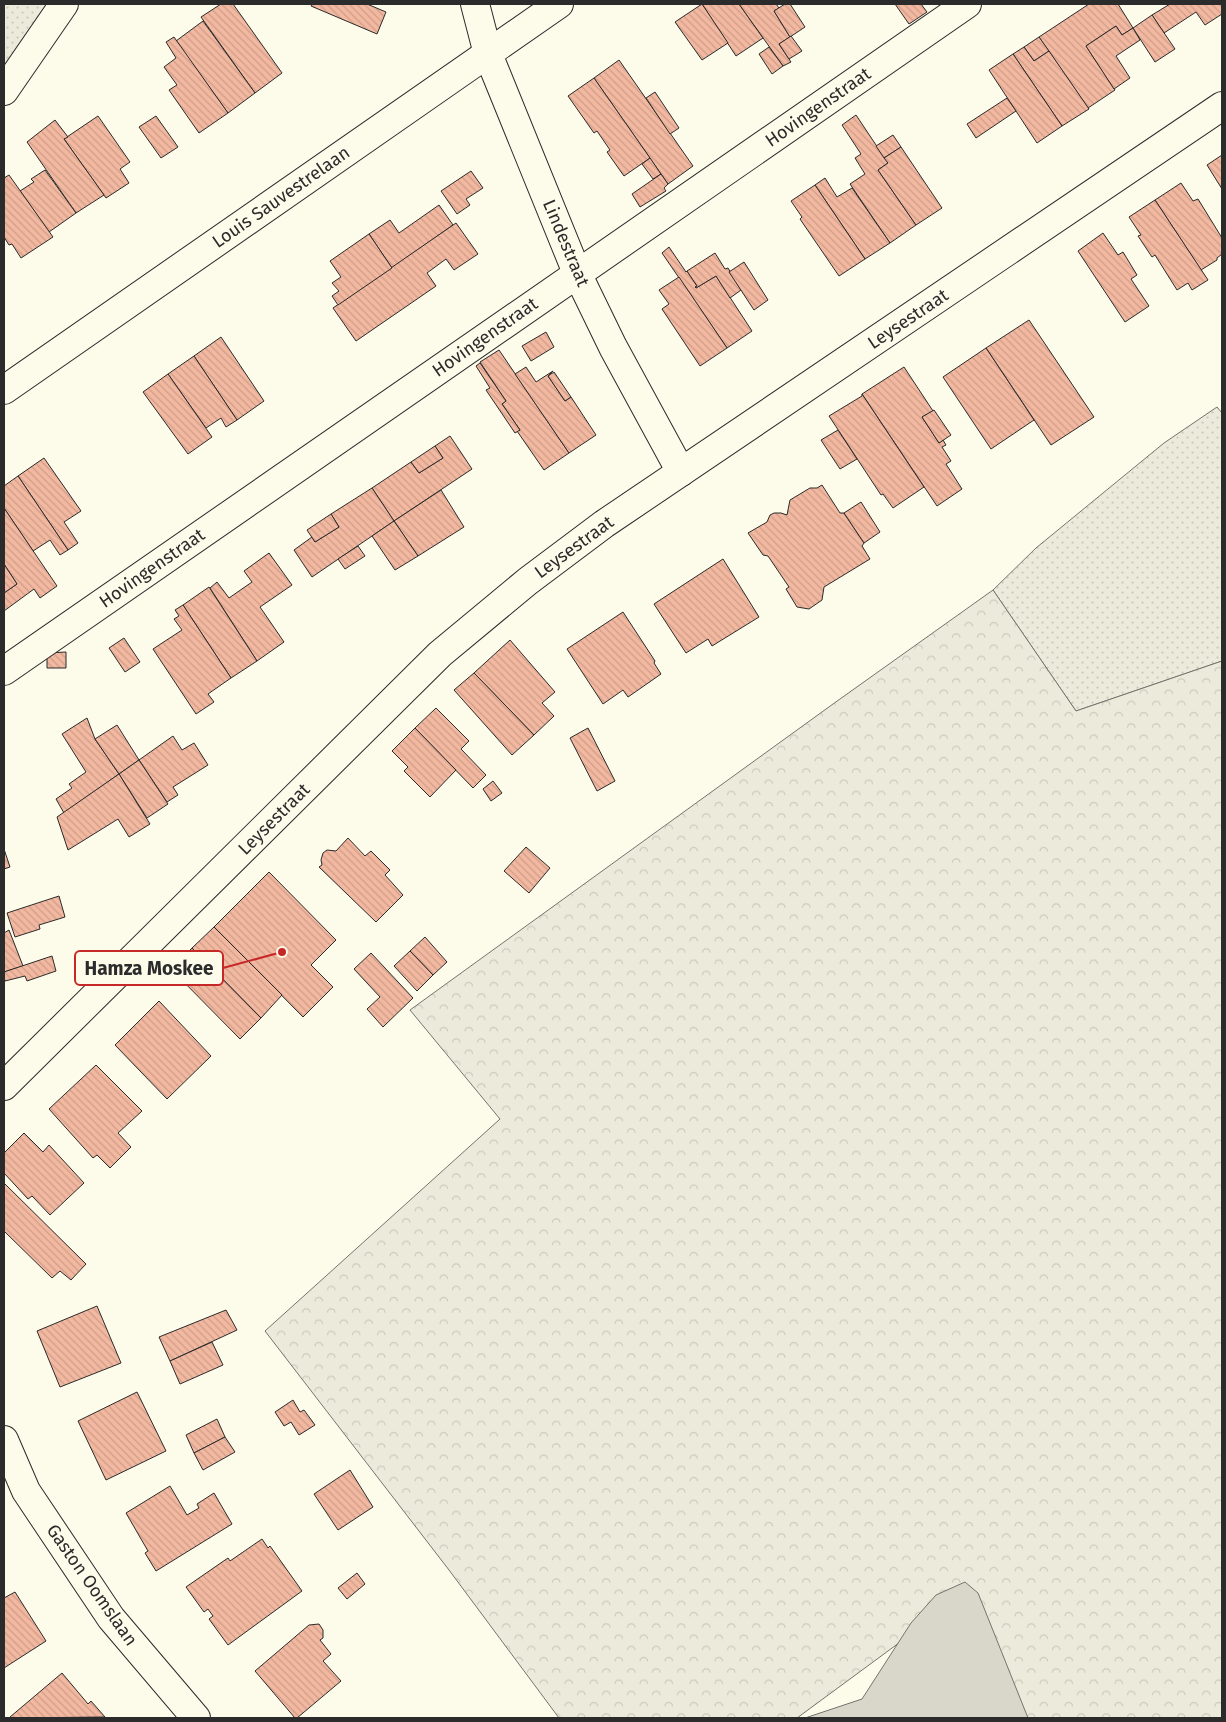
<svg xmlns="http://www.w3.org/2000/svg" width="1226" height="1722" font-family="'Fira Sans',sans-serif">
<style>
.grass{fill:url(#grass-dots);stroke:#74746e}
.forest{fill:url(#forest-crowns);stroke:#74746e}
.water{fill:#d8d7c9;stroke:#74746e}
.building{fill:url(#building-back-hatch);stroke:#2b2b2b}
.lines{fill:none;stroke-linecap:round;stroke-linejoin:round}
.minor-casing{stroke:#2b2b2b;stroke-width:30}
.minor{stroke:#fdfbea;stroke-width:28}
.labels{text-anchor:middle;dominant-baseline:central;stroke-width:4;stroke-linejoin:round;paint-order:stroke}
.street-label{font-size:18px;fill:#2b2b2b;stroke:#fdfbea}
.leader{fill:none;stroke:#c62828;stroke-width:2}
.callout-dot{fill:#c62828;stroke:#fdfbea;stroke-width:2}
.callout{fill:#fdfbea;stroke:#c62828;stroke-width:2}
.callout-label{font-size:19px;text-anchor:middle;font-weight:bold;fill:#2b2b2b}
</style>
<defs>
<pattern id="grass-dots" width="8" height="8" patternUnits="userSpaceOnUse" patternTransform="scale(1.25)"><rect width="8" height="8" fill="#ecebdb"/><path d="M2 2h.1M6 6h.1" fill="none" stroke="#cbcabc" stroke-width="1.8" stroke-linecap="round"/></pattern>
<pattern id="forest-crowns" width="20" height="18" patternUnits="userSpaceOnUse" patternTransform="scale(1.25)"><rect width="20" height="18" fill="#ecebdb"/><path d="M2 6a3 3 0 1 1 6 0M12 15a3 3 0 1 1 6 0" fill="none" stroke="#cbcabc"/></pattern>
<pattern id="building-back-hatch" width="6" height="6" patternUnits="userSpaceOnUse" patternTransform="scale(1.25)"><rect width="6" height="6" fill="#f2b8a0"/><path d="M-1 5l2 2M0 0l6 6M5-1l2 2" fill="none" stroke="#d09e8a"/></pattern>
</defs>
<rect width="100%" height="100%" fill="#fdfbea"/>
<g class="grass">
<path d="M4,4h49l-49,71z"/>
<path d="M1217,407l5,6v248l-146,50 -83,-121 43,-42 128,-105z"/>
</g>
<path class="forest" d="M993,590l83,121 146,-50v1057h-240l-56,-95 -129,95h-238l-110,-148 -184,-239 235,-212 -90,-109 423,-306z"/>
<path class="water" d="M965,1582l13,11 50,125h-223l57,-19 49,-76 25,-28z"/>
<g class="building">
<path d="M221,4h12l49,69 -27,20 -54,-76z"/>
<path d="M312,4h55l19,8 -9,22 -66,-28z"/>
<path d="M702,4h37l24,34 -27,18z"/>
<path d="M702,4l26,39 -26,17 -27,-38z"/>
<path d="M739,4h37l3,4 -5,3 16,26 -11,7 12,18 -8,4z"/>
<path d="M785,4h5l15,23 -15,10 -16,-26z"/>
<path d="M895,4h26l6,8 -18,12z"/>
<path d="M1089,4h29l15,24 -11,7 -6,-9 -30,20 29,44 -27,18 -49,-71z"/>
<path d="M1170,4h52v10l-17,11 -9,-13 -32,21 -12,-18z"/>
<path d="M1152,15l23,34 -20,13 -22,-34z"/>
<path d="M203,21l52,72 -27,20 -52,-72z"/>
<path d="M1116,26l6,9 11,-7 7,12 -24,16 14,22 -16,11 -28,-43z"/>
<path d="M791,36l11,15 -13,8 -10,-15z"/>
<path d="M174,37l54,76 -29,20 -30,-43 8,-5 -13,-18 12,-9 -10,-16z"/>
<path d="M1039,37l10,14 -15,10 -10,-14z"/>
<path d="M769,47l14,19 -11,8 -13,-20z"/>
<path d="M1024,47l10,14 15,-10 40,58 -27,17 -49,-72z"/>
<path d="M1013,54l49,72 -25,17 -48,-73z"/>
<path d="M619,60l74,106 -25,18 -74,-106z"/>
<path d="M594,78l56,80 -26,18 -17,-24 3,-2 -13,-19 -3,2 -26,-37z"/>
<path d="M655,92l24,36 -9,6 -24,-36z"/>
<path d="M1007,98l9,13 -40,27 -9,-14z"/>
<path d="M856,115l32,48 -10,7 38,55 -26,18 -40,-59 15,-10 -10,-16 6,-4 -19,-29z"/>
<path d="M98,116l32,46 -10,7 9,14 -23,15 -42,-59z"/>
<path d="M156,116l22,31 -17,11 -22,-31z"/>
<path d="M55,120l13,17 -4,2 40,56 -28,18 -49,-71z"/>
<path d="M893,135l8,12 -17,11 -8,-12z"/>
<path d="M901,147l41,61 -26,17 -38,-55 10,-7 -4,-5z"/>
<path d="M1222,155v34l-15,-24z"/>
<path d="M650,158l11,16 -8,5 -11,-15z"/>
<path d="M45,170l31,43 -27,19 -29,-41 14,-9 -3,-3z"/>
<path d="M471,171l12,17 -17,11 4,6 -13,9 -16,-23z"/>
<path d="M661,174l7,10 -4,4 2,3 -26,16 -8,-13z"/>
<path d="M9,175l44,62 -32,21 -9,-14 -3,1 -5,-8v-59z"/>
<path d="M825,178l12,19 15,-9 38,55 -25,16 -50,-74z"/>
<path d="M1181,183l12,18 5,-2 24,39v16l-5,4v2l-16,10 -46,-70z"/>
<path d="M815,185l50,74 -26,17 -39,-57 2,-2 -11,-16z"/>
<path d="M1155,200l53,80 -16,10 -4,-7 -11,7 -22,-35 -3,2 -14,-21 3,-1 -12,-18z"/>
<path d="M439,205l14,20 -61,43 -23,-34 21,-14 9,13z"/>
<path d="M456,223l22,31 -24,16 -8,-11 -19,14 9,13 -80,55 -23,-33z"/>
<path d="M1103,233l15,22 5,-3 14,23 -6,4 18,27 -24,16 -47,-71z"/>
<path d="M369,234l23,34 -54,37 -6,-9 7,-5 -7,-8 9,-6 -11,-16z"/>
<path d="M669,247l17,25 1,-1 10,15 -2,1 1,1 20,-12 36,55 -25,17 -65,-95z"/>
<path d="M715,253l10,16 3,-1 13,22 -11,8 -14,-22 -20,12 -1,-1 2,-1 -10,-15z"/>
<path d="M744,262l24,38 -14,10 -25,-38z"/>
<path d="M679,277l48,71 -27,18 -38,-57 7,-5 -10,-14z"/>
<path d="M1029,320l65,97 -43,28 -65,-97z"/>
<path d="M546,332l8,15 -23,14 -9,-15z"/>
<path d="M221,337l43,64 -27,19 -43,-64z"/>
<path d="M986,348l48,72 -43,29 -48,-72z"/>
<path d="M499,350l70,103 -25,17 -27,-39 3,-1 -18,-26 4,-3 -26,-39z"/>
<path d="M194,356l43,64 -11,7 -5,-9 -15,10 -38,-54z"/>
<path d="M480,363l26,38 -4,3 18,26 -5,3 -29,-43 4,-2 -14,-22z"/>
<path d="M526,367l10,15 17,-11 -5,5 17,25 6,-4 25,38 -27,18 -54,-79z"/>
<path d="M904,367l29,44 -11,6 17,26 4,-3 3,5 -4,2 9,14 -5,3 16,25 -25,17 -75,-112z"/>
<path d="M554,372l17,25 -6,4 -17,-25z"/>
<path d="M168,374l44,63 -24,17 -45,-62z"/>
<path d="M862,394l62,93 -31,21 -10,-14 -2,1 -52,-79 33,-20z"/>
<path d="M934,410l17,25 -12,8 -17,-26z"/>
<path d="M838,430l19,29 -17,10 -19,-29z"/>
<path d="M450,436l22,33 -78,52 -22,-33 39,-26 8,11 24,-15 -8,-12z"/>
<path d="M435,446l8,12 -24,15 -8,-11z"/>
<path d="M44,458l37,53 -17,11 14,21 -10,7 -50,-74z"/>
<path d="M18,476l50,74 -8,5 -10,-15 -17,11 -29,-43v-22z"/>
<path d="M822,485l18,28h4l20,30 -2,3 8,13 -46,28 -2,13 -13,9 -12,-2 -11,-18 3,-2 -21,-31 -5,-1 -15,-22 19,-11 3,-7 4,-2h7l6,2 3,-15 20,-12h7z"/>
<path d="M372,488l22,33 -82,56 -18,-27 18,-13 3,5 24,-15 -8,-13z"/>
<path d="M441,490l23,37 -46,29 -24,-35z"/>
<path d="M861,502l19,30 -16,11 -20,-30z"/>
<path d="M4,508l53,78 -17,12 -6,-9 -30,22v-18l13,-9 -13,-20z"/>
<path d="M331,514l8,13 -24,15 -8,-12z"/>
<path d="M394,521l24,35 -23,14 -23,-34z"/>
<path d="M358,546l7,10 -20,13 -7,-10z"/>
<path d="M269,553l23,32 -32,22 24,35 -27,19 -47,-73 7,-6 12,16 23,-16 -8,-11z"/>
<path d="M723,559l36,58 -47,29 -4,-7 -22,14 -32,-49z"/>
<path d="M4,564l13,20 -13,9z"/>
<path d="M209,587l48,74 -26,17 -48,-73z"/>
<path d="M183,605l48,73 -23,16 6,8 -18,12 -43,-65 29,-19 -8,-11 5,-3 -4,-6z"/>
<path d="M623,612l32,49 -1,2 7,11 -33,23 -5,-7 -20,14 -36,-55z"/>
<path d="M124,638l16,24 -15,10 -16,-24z"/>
<path d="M510,640l45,52 -13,11 12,13 -20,19 -60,-62z"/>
<path d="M66,652v16h-19v-15z"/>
<path d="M474,673l60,62 -22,20 -58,-65z"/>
<path d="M436,708l33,33 -8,8 25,26 -13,13 -58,-60z"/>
<path d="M87,718l8,21 24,35 -55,39 -8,-14 16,-11 -3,-4 17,-12 -24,-38z"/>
<path d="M117,725l22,35 -20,14 -24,-35z"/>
<path d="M415,728l41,42 -26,27 -26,-26 4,-4 -16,-16z"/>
<path d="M588,728l27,53 -18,10 -27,-53z"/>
<path d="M173,736l9,14 12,-7 14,22 -35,22 5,8 -11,7 -28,-42z"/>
<path d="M139,760l29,44 -21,14 -28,-44z"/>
<path d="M119,774l31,50 -21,13 -11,-18 -50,31 -11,-33z"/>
<path d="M493,781l9,12 -11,8 -8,-12z"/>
<path d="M348,838l17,18 6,-5 19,19 -5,5 18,20 -27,27 -57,-55 3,-2 -1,-5 2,-7 4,-3 9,1z"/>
<path d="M526,847l24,21 -21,25 -25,-22z"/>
<path d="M4,849l6,18 -6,2z"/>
<path d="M269,872l67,68 -25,25 22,22 -30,30 -89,-90z"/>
<path d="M59,896l6,21 -26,8 1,4 -25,8 -8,-24z"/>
<path d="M214,927l68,68 -21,23 -69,-70z"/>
<path d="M9,930l14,36 -19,6v-39z"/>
<path d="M425,937l22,25 -14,13 -23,-24z"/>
<path d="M192,948l69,70 -21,21 -69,-70z"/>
<path d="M410,951l23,24 -16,16 -23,-25z"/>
<path d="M371,953l42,45 -30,29 -16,-18 13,-12 -26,-28z"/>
<path d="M52,956l4,15 -29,10 -2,-5 -20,5 -1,-2v-7z"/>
<path d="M159,1001l52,55 -44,43 -52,-54z"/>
<path d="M96,1065l46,46 -24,22 13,14 -21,21 -13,-13 -4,3 -44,-49z"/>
<path d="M24,1133l19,19 6,-7 35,38 -34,32 -18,-19 -4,3 -24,-26v-20z"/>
<path d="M4,1183l82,81 -15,16 -11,-9 -8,7 -48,-47z"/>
<path d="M97,1306l24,57 -61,24 -23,-56z"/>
<path d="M226,1310l11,20 -67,31 -11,-24z"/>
<path d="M212,1342l11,23 -43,19 -10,-23z"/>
<path d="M137,1392l29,59 -60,29 -28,-59z"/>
<path d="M293,1400l7,12 4,-2 11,15 -16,10 -8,-13 -7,4 -9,-14z"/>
<path d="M217,1419l8,18 -31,16 -8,-18z"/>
<path d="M225,1437l10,15 -32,18 -9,-17z"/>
<path d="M350,1470l23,37 -35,23 -24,-36z"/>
<path d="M170,1486l17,29 12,-7 -2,-4 17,-11 18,31 -76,47 -11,-18 3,-2 -22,-38z"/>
<path d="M262,1539l6,9 2,-2 32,45 -74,54 -19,-26 4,-3 -5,-7 -4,3 -18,-25 42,-29 2,3z"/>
<path d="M357,1573l8,11 -18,15 -9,-11z"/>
<path d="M15,1592l31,49 -42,27v-70z"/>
<path d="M319,1624l4,6v8l-3,2 11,14 -8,7 18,20 -44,37h-2l-40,-47 54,-46z"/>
<path d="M62,1673l26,31 3,-3 14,16 -93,1 -2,-1z"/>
</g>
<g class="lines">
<g class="minor-casing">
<g id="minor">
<path d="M475,4l13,50 89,219 36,74 68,125"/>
<path d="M4,91l60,-87"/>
<path d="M4,390l555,-386"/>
<path d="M4,671l963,-667"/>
<path d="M4,1086l436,-432 88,-73 76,-57 618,-418"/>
<path d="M4,1440l22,51 85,127 85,100"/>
</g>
</g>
<use href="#minor" class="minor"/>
</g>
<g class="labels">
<g class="street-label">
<text transform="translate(818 107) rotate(-35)">Hovingenstraat</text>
<text transform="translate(281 197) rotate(-35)">Louis Sauvestrelaan</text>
<text transform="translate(566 243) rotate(67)">Lindestraat</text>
<text transform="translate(908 319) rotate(-34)">Leysestraat</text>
<text transform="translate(485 337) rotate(-35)">Hovingenstraat</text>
<text transform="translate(574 547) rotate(-36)">Leysestraat</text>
<text transform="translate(152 568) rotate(-35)">Hovingenstraat</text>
<text transform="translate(274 819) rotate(-45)">Leysestraat</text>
<text transform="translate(92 1585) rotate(55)">Gaston Oomslaan</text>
</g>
</g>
<path class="leader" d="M282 952L223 968"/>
<circle class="callout-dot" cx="282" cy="952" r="5"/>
<rect class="callout" x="75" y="951" width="148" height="34" rx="5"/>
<g class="callout-label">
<text x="149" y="975">Hamza Moskee</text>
</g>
<rect width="1226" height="1722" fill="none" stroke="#2b2b2b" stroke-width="10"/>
</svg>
